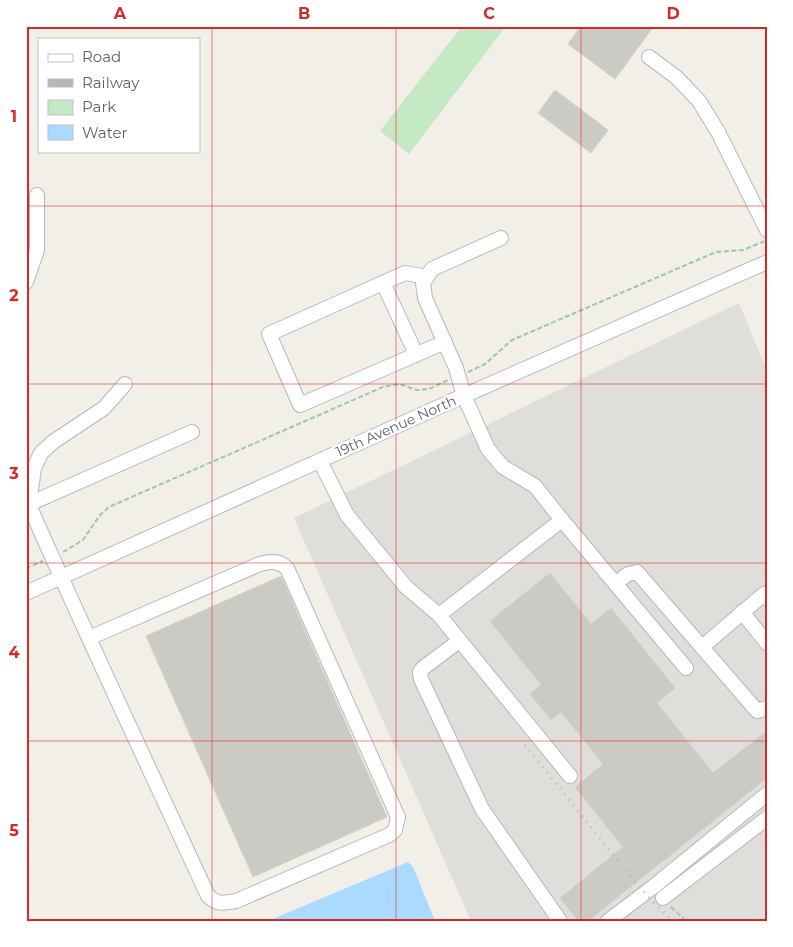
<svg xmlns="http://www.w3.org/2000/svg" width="793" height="947" font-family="Montserrat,sans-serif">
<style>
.industrial{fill:#e0deda}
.green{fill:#c5e8c5}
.water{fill:#aadaff}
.building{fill:#cccac5;stroke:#d6d1c6}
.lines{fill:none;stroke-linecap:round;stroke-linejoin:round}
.minor-casing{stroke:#b5b8bc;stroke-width:16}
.path{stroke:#9cc7a9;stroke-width:2;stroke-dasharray:5 2.5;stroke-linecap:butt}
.minor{stroke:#fff;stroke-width:14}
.rail{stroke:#b6b7b8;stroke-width:3;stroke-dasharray:1 6;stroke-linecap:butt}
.grid{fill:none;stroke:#d62828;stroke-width:1;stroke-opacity:0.55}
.labels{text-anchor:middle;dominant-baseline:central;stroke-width:5;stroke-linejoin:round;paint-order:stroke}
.street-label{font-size:14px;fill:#5f6368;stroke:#fff}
.neatline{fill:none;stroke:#d62828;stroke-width:2}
.grid-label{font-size:16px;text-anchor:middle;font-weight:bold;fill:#d62828}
</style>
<rect width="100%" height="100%" fill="#f1efe8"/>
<path class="industrial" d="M739,303l28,68v550h-296l-177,-403z"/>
<path class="green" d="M462,26h44l-97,128 -29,-23z"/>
<path class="water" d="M408,862l5,5 22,54h-167z"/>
<g class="building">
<path d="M581,26h73l-39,53 -47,-35z"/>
<path d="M555,90l53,40 -17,23 -53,-40z"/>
<path d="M550,573l41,51 20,-16 64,80 -18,15 56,70 54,-42v47l-179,143h-10l-18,-23 63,-51 -48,-60 28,-23 -42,-52 -10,8 -21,-26 11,-9 -51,-64z"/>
<path d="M281,576l106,241 -134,60 -107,-241z"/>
</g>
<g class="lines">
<g class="minor-casing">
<g id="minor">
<path d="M649,57l27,20 23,24 19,31 49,98"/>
<path d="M427,277l-22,-4 -136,61 31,71 145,-63"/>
<path d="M26,282l11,-32v-55"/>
<path d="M383,283l33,71"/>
<path d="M320,461l27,54 59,72 33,28 123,-95 -27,-34 -32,-19 -15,-18 -24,-53 -8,-28 -31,-70 -2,-15 9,-14 69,-31"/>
<path d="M26,498c58,133 121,265 182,398 10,9 15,7 28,5l153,-66 6,-5 3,-13 -111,-249c-8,-7 -16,-7 -27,-4l-171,74"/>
<path d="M29,504l163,-72"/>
<path d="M29,504l5,-36 7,-15 12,-11 51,-34 21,-24"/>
<path d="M562,520l124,148"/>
<path d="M616,583l12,-9 9,-2 120,139 10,-3"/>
<path d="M26,593l435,-196 306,-135"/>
<path d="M742,612l25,31"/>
<path d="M439,615l131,161"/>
<path d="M459,641l-36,27 -3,4 1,7 61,130 78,112"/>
<path d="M702,647l62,-53 3,4"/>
<path d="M663,898l104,-80"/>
<path d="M608,921l45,-34 114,-93"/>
</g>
</g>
<g class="path">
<path d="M468,372l17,-8 27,-24 204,-88 27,-2 22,-9"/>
<path d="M63,552l20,-12 17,-25 9,-8 274,-120 16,-3 18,6 12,-1 19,-9"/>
<path d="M26,568l17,-7"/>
<path d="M671,907l15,14"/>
</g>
<use href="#minor" class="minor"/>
<path class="rail" d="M525,745l111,138 19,21 18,17"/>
</g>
<path class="grid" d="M212,26v895M396,26v895M581,26v895M26,206h741M26,384h741M26,563h741M26,741h741"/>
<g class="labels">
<g class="street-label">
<text transform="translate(396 426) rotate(-24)">19th Avenue North</text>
</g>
</g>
<rect width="793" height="947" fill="none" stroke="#ffffff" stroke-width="55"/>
<rect x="38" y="38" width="162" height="115" fill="#ffffff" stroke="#bfc1c3"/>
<rect x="48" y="54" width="25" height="8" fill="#ffffff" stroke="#bfc1c3"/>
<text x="82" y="62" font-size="15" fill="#5f6368">Road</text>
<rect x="48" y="79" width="25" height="8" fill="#b6b7b8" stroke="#bfc1c3"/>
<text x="82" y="88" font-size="15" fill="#5f6368">Railway</text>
<rect x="48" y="100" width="25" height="15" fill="#c5e8c5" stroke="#bfc1c3"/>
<text x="82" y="112" font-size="15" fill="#5f6368">Park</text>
<rect x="48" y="125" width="25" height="15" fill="#aadaff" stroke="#bfc1c3"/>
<text x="82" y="138" font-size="15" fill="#5f6368">Water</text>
<rect x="28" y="28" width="738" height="892" class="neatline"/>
<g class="grid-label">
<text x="120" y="19">A</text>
<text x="304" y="19">B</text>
<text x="489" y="19">C</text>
<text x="673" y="19">D</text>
<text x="14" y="122">1</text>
<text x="14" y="301">2</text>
<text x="14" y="479">3</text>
<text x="14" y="658">4</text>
<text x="14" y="836">5</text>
</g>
</svg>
